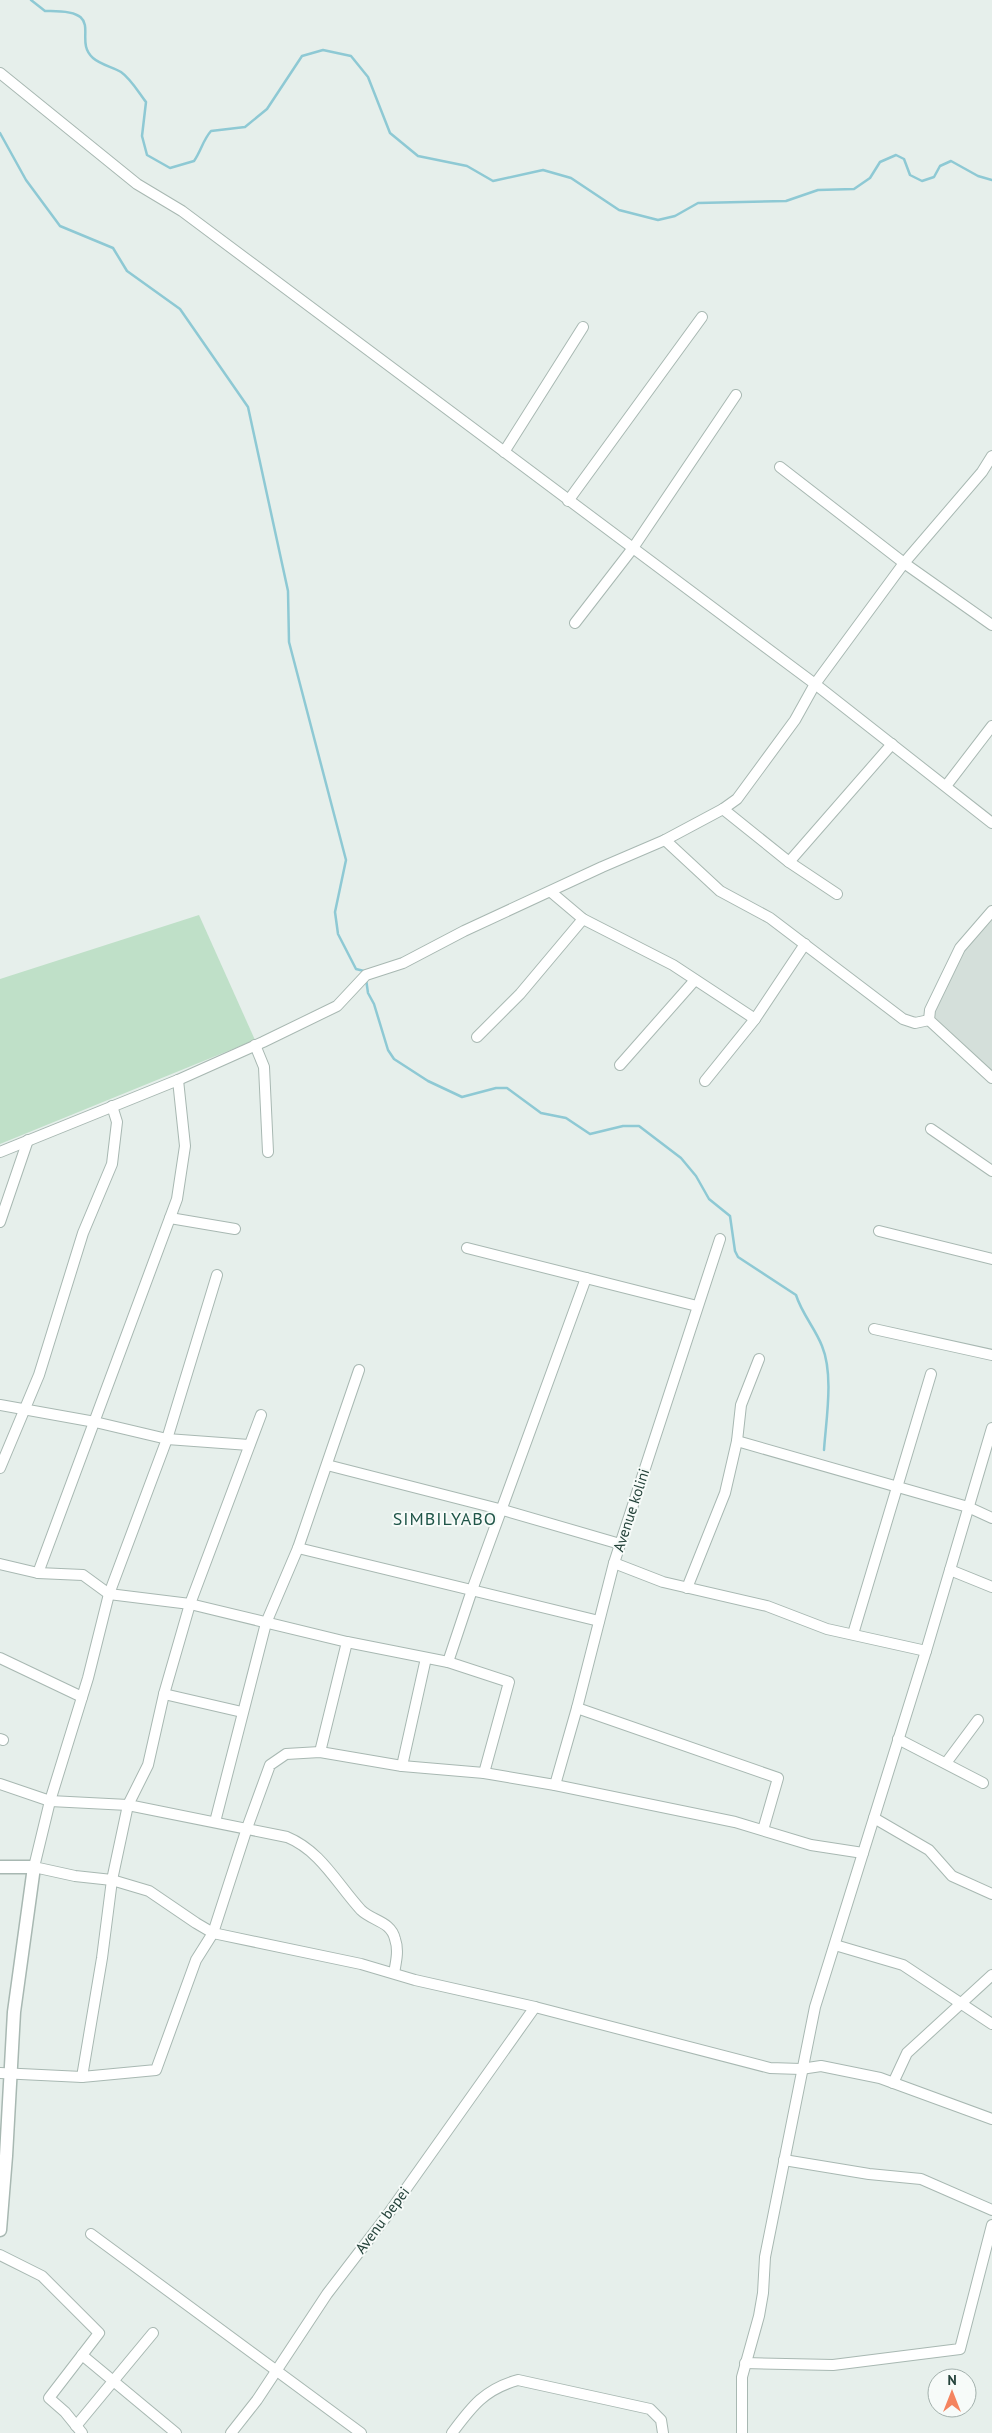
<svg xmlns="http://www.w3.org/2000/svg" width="992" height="2433" font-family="'PT Sans',sans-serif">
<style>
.built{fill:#d4dfda}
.green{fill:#bfe0c8}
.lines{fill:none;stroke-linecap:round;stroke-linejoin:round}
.stream{stroke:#8ec9d4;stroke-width:2.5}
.minor-casing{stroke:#a8b8b2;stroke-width:12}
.tertiary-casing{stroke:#a8b8b2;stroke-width:15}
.minor{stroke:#fff;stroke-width:10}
.tertiary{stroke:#fff;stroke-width:12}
.labels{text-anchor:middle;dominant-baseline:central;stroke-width:4;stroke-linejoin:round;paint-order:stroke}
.street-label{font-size:15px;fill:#24423a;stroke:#f7fbf9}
.quarter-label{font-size:18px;letter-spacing:1px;fill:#1f5548;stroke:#f7fbf9}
</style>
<rect width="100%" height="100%" fill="#e6efeb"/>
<path class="built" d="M992,919v154l-61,-54 30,-65z"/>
<path class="green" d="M199,915l56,125 -255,104v-165z"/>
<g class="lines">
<g class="stream">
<path d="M31,0l14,11c65,-2 26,28 48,47 8,7 20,9 28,14 10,7 18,21 25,30l-4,34 5,19 23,13 24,-7c7,-10 9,-21 17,-30l34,-4 22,-18 35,-53 21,-6 28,6 17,21 22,56 28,23 49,10 26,15 50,-11 28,8 48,32 39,10 17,-4 23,-13 88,-2 32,-11 36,-1 16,-11 10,-16 16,-7 8,4 6,16 12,6 12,-4 6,-11 11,-5 27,15 14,4"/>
<path d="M0,133l26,47 34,46 53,22 14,23 53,38 68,98 40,184 1,51 57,218 -11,52 3,22 18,35 8,2"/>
<path d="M366,979l2,14 6,11 14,46 6,9 34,22 34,16 34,-9h11l34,25 25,5 24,16 33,-8h16l42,32 15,18 13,23 21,17 5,35 3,6 58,38c6,19 19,33 26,51 12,29 4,74 2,104"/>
</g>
<g class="minor-casing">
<g id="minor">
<path d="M0,73l137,111 45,27 633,473 177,139"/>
<path d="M504,452l79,-125"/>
<path d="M780,467l124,96 88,62"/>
<path d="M568,501l134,-184"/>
<path d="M575,623l58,-75 103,-153"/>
<path d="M946,786l46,-60"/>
<path d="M723,809l66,53 48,32"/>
<path d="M665,840l55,51 50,27 133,101 12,4 14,-3"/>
<path d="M789,862l103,-118"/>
<path d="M551,892l32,27 90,46 82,54"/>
<path d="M992,911l-32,37 -30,62 -1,10 63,58"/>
<path d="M477,1037l43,-43 63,-75"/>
<path d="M255,1045l9,22 4,85"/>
<path d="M620,1065l75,-85"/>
<path d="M705,1081l50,-62 50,-75"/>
<path d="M931,1129l61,42"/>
<path d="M0,1152l178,-72 85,-38 74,-36 29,-31 37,-12 61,-32 138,-64 63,-27 58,-31 14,-10 58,-79 20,-36 89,-121 78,-91 10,-16"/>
<path d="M170,1218l65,11"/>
<path d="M0,1222l28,-82"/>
<path d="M879,1231l113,28"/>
<path d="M467,1248l230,58"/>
<path d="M217,1275l-50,164 -58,155 -21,84 -38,123 -16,66 41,9 37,4 37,11 47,32 17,10 148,31 54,16 120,27 235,61 31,1 20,-3 59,12 112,41"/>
<path d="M874,1329l118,26"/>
<path d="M0,1405l95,17 72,17 82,6"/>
<path d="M737,1441l231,66 24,11"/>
<path d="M327,1465l176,45 117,34"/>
<path d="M0,1468l39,-93 44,-142 29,-69 5,-42 -5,-16"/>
<path d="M298,1548l301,73"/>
<path d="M614,1563l49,19 104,24 60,23 99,22"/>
<path d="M0,1564l38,9 45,2 26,19 81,10 157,38 101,20 61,20 -25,91"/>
<path d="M950,1570l42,17"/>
<path d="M38,1573l139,-374 8,-53 -7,-66"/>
<path d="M687,1588l38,-95 12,-52 4,-36 18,-46"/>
<path d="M853,1634l78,-260"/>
<path d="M0,1658l82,39"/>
<path d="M448,1662l24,-72 114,-312"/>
<path d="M164,1694l78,18"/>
<path d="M577,1708l201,70 -15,52"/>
<path d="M0,1739l3,1"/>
<path d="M898,1739l85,44"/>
<path d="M320,1752l27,-110"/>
<path d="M946,1763l32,-43"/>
<path d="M402,1766l24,-108"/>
<path d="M0,1784l50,17 78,4 159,32c34,14 50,47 74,73 11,11 30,11 34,29 4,11 1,23 -1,34"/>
<path d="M555,1785l22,-77 37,-145 106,-324"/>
<path d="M874,1818l55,32 23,26 40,18"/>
<path d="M215,1822l51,-199 32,-75 61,-178"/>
<path d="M835,1945l68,20 89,59"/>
<path d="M0,2073l82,4 74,-7 40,-110 17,-27 34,-105 23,-63 16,-11 34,-2 82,14 82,7 71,12 180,37 76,23 52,8"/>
<path d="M82,2077l20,-119 10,-78 16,-75 20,-40 16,-71 26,-90 71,-189"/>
<path d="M893,2083l14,-30 85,-78"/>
<path d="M784,2160l85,14 52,5 71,31"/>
<path d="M91,2234l270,199"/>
<path d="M0,2255l42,21 57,57 -50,65 16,14 17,21"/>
<path d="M82,2355l94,78"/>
<path d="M745,2363l88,2 127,-16 32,-124"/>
<path d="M76,2426l77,-93"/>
<path d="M231,2433l26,-33 70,-106 59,-77 149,-210"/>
<path d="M452,2433c20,-27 33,-44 66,-53l132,29 11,11 2,13"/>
<path d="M742,2433v-56l17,-61 4,-23 2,-36 50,-250 111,-356 66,-223"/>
</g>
</g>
<g class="tertiary-casing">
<path id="tertiary" d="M0,1867h34l-20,145 -8,144 -6,74"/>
</g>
<use href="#minor" class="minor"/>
<use href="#tertiary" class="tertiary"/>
</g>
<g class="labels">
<g class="street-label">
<text transform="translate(631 1510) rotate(-72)">Avenue kolini</text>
<text transform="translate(382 2220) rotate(-53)">Avenu bepei</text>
</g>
<g class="quarter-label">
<text x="445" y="1518">SIMBILYABO</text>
</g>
</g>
<g transform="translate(952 2393)"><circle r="24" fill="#f7fbf9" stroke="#a3b1ad"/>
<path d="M0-4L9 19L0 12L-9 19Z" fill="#f4845f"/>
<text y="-8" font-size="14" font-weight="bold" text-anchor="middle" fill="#24423a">N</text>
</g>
</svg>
